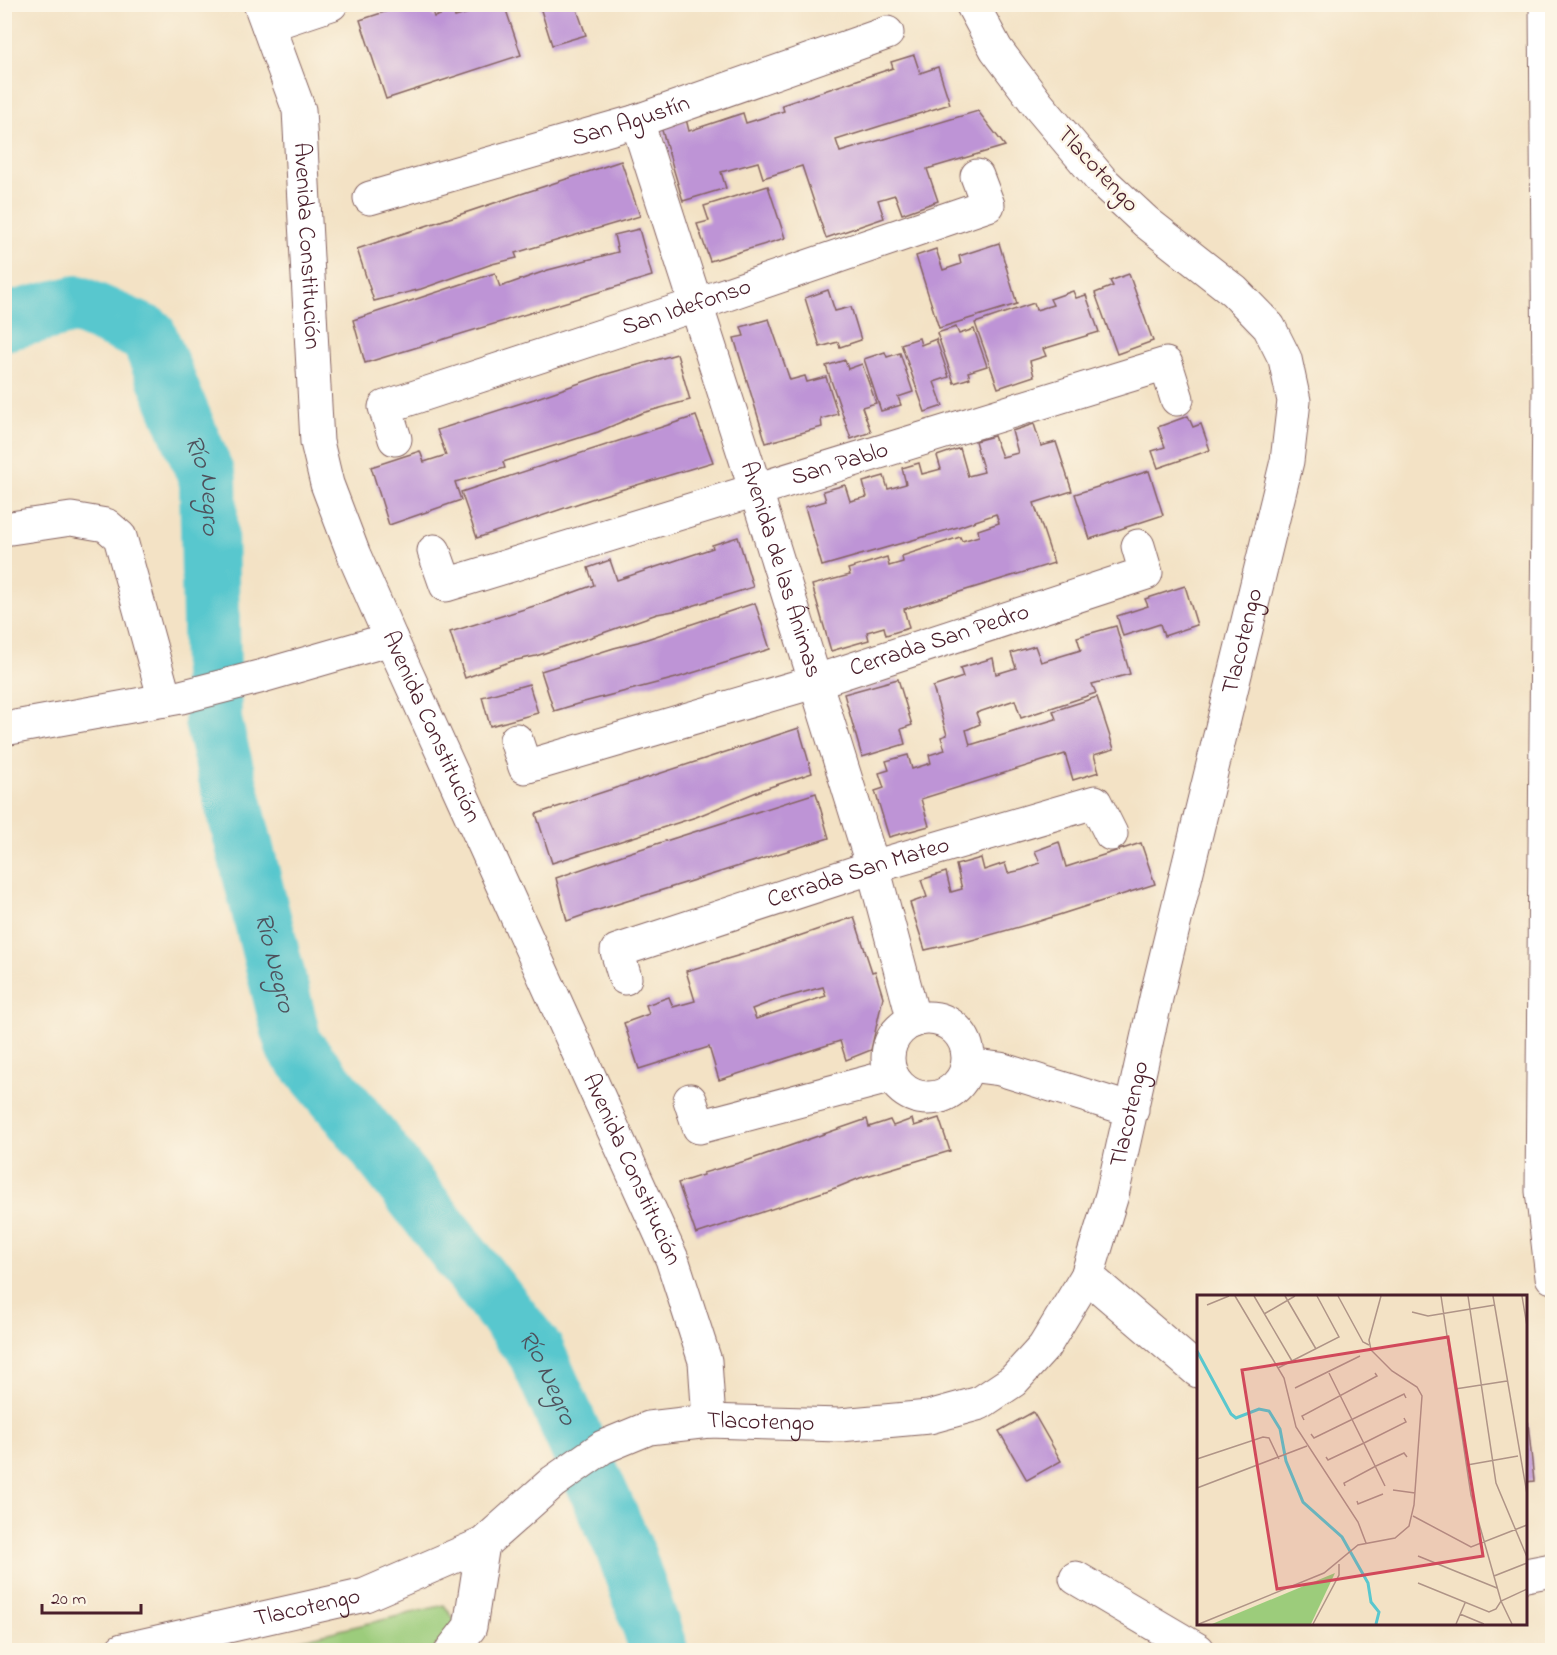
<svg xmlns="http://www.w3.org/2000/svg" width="1557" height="1655" font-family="'Indie Flower',sans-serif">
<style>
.green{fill:#9ccc7b;stroke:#737653;stroke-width:1.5}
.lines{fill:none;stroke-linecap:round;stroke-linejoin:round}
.river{stroke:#59c7ce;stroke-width:58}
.building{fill:#be94d6;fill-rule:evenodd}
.street-casing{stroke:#856361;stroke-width:35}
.secondary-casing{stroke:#856361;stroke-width:35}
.street{stroke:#fff;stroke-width:33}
.secondary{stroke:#fff;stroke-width:33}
.labels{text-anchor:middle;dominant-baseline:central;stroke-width:5;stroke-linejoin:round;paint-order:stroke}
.street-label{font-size:24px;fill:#4a1f2b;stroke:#fcf5e5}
.water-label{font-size:26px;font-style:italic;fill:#4e515c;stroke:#fcf5e5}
.inset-river{fill:none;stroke:#59c7ce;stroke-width:3}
.inset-road{fill:none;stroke:#af9487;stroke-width:1.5}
.view{fill:#d1495b;fill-opacity:0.15;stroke:#d1495b;stroke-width:3}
.inset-edge{fill:none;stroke:#4a1f2b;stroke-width:3}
</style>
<rect width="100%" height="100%" fill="#fcf5e5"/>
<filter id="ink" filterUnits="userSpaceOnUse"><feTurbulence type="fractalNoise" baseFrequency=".0167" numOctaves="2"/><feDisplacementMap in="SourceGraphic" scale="12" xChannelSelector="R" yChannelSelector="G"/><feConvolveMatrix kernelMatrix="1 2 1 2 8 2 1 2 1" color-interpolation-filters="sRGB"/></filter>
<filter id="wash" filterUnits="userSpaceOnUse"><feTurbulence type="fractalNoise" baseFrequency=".008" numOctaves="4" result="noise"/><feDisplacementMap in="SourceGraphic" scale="24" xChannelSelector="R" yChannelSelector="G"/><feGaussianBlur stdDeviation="1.35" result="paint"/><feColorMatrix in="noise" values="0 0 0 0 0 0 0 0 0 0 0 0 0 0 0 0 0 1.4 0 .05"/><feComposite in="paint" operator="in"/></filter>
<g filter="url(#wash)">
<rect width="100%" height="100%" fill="#f3e2c5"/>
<path class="green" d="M444,1605l11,16 -22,29h-176z"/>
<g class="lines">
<path class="river" id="s1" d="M4,322l73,-18 71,31 60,145 5,241 81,325 56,67 186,239 90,201 33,97"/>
</g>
<g id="blocks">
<g class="building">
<path d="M409,4h21l4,13 19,-6 2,6 14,-4 -3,-8 3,-1h35l17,51 -135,44 -26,-79z"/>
<path d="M539,4h36l11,31 -34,10z"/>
<path d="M914,55l6,18 18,-6 12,37 -114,36 4,12 138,-41 27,35 -78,23 11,32 -36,13 -7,-19 -17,5 6,18 -58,20 -24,-72 -39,12 -5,-16 -37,10 5,16 -43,13 -22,-74 25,-8 3,12 54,-18 3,10 38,-12 -2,-6 111,-37 -2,-6z"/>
<path d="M621,161l19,55 -125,37 2,5 -25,6 -71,25 -47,12 -17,-52 164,-55z"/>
<path d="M768,186l17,52 -75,23 -13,-37 12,-3 -5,-15z"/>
<path d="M639,229l13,47 -287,87 -12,-43 142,-47 5,14 48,-17 70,-18 -4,-17z"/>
<path d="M999,243l18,61 -78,24 -23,-72 20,-7 7,21 18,-6 -2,-8z"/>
<path d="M1129,274l24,67 -36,13 -22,-61 18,-7 -3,-5z"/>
<path d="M828,290l7,21 16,-4 10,33 -21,7 -2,-5 -18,5 -15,-49z"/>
<path d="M1073,291l3,7 10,-3 13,37 -56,17 3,7 -16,5 4,15 -36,12 -23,-65 59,-20 2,7 17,-5 -3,-6z"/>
<path d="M769,319l21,61 15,-4 2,6 19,-5 12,37 -17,5 1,8 -56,16 -32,-105 10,-2 -3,-9z"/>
<path d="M956,327l3,7 15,-5 13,37 -19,6 2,6 -16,5 -17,-50z"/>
<path d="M919,338l2,7 15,-6 13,38 -15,5 9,24 -18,6 -24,-68z"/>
<path d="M885,352l2,5 13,-4 13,39 -15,5 3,8 -20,6 -17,-52z"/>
<path d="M677,354l13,46 -48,13 -44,19 -95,30 2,6 -50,14 6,18 -72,25 -18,-58 49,-16 4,11 22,-7 -9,-25 97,-31 69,-24z"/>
<path d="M845,360l3,9 14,-5 14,39 -14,4 9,25 -20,7 -25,-73z"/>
<path d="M696,416l17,46 -119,36 -117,40 -16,-46z"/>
<path d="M1188,416l5,11 8,-3 9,26 -52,18 -6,-17 13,-4 -7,-20z"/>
<path d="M1034,424l7,22 15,-4 16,49 -38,12 20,60 -150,46 5,19 -23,7 -2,-8 -17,5 2,8 -38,11 -19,-66 38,-10 -2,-6 39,-12 2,9 14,-4 -1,-6 58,-19 2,4 17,-5 -1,-6 21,-7 -3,-9 -38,13 -136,39 -17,-59 21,-6 -3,-10 22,-6 5,16 17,-4 -4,-15 21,-6 4,13 18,-5 -4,-16 17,-5 3,11 19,-5 -4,-13 23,-8 8,28 16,-4 -9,-31 19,-5 8,21 16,-4 -6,-22z"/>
<path d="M1149,471l14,44 -73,24 -15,-45z"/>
<path d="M738,537l15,50 -74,23 -22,4 -74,26 -47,16 -24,5 -47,17 -15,-46 97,-30 47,-17 -6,-17 22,-8 7,20 96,-32 -1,-3z"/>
<path d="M1185,586l12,39 -33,11 -4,-12 -37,12 -6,-20 31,-10 -3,-7z"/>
<path d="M755,603l15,46 -94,29 -92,24 -30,9 -13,-40 73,-23 24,-6z"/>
<path d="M1116,626l14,48 -38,10 4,9 -75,25 -6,-18 -39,13 4,11 -14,6 4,15 86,-26 -3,-8 44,-14 17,52 -20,6 5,17 -26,8 -8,-26 -144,45 8,27 -40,11 -14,-46 9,-3 -5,-15 10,-3 -3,-9 22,-6 4,14 19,-6 -2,-8 16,-5 -4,-13 6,-2 -14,-48 30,-10 -3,-9 33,-10 3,16 20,-6 -5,-15 24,-7 6,16 40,-12 -4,-13z"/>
<path d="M898,679l14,46 -11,4 4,15 -43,13 -18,-63z"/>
<path d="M529,684l9,29 -48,13 -8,-29z"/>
<path d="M799,728l13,45 -48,16 -68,28 -144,46 -16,-49z"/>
<path d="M816,793l13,45 -234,73 -28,10 -11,-43 72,-25z"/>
<path d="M1059,842l7,25 75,-24 14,41 -115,37 -75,21 -1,-1 -39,9 -15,-47 17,-6 -6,-17 25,-8 5,20 11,-3 -6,-24 25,-7 3,12 21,-7 3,10 14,-3 18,-7 -5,-12z"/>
<path d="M854,917l18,55 3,-1 8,26 -12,53 -25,10 -6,-19 -121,39 -10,-33 -70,22 -15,-46 25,-9 -3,-9 23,-8 4,10 22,-6 -9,-30 75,-22zM823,987l3,9 -70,23 -4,-10 24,-9z"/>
<path d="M939,1118l11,33 -90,27 -22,9 -142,47 -18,-51 25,-8v-2l46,-13 118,-41 2,8 21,-7 3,6 19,-7 2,7z"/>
<path d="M1033,1412l28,49 -34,19 -28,-49z"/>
<path d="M1526,1423h2l6,58 -8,1z"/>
</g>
</g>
</g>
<g filter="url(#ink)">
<use href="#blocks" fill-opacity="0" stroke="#856361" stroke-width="1.5"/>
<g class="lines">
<g class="street-casing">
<g id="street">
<path id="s2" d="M260,4l39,106 18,332 10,42 27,71 37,84 281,620 33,102 4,60"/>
<path d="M1546,4l3,388 -7,799 10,86"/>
<path d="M268,25l63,-21"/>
<path id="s3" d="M637,121l119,370 117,376 41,154"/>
<path id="s4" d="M370,198l267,-77 250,-88"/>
<path id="s5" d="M395,439l-10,-32 310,-102 293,-100 -11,-29"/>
<path d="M4,529l67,-10 35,6 14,12 45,163"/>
<path id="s6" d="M434,551l12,34 720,-221 11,35"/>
<path d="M4,729l177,-32 78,-20 132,-38"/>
<path id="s7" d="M516,740l9,27 289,-85 332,-109 -8,-27"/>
<path id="s8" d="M625,978l-8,-27 256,-84 222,-65 16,32"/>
<circle cx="928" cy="1058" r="40"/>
<path d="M968,1065l32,4 132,41"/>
<path d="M690,1100l9,27 193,-51"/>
<path d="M1087,1276l111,95"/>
<path d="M1526,1575l26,-5"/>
<path d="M1076,1578l122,72"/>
<path d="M452,1650l18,-23 13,-83"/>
</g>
</g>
<g class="secondary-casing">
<g id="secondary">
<path id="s9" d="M122,1650l243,-55 118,-51 70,-62 50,-35 46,-19 60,-7 131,4 89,-8 51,-14 33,-22 31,-34 43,-71 25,-81 45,-201 130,-533 7,-60 -9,-42 -16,-32 -35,-36 -88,-69 -44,-41 -64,-76 -42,-56 -24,-45"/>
</g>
</g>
<use href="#street" class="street"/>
<use href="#secondary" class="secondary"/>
</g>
</g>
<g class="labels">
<g class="street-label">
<text stroke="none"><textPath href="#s4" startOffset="272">San Agustín</textPath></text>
<text transform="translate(1097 170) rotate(47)">Tlacotengo</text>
<text stroke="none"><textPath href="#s2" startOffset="249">Avenida Constitución</textPath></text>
<text stroke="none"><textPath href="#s5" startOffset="351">San Idefonso</textPath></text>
<text stroke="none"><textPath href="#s6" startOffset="448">San Pablo</textPath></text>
<text stroke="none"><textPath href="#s3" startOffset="471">Avenida de las Ánimas</textPath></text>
<text stroke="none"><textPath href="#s7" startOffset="462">Cerrada San Pedro</textPath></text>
<text stroke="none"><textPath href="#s9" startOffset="1738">Tlacotengo</textPath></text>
<text stroke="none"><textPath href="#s2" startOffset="753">Avenida Constitución</textPath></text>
<text stroke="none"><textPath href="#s8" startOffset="282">Cerrada San Mateo</textPath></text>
<text stroke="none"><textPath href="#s9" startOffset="1252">Tlacotengo</textPath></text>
<text stroke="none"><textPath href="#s2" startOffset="1239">Avenida Constitución</textPath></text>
<text stroke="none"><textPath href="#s9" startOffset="694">Tlacotengo</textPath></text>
<text stroke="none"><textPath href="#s9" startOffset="190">Tlacotengo</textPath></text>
</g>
<g class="water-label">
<text stroke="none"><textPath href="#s1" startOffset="314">Río Negro</textPath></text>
<text stroke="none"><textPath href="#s1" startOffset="800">Río Negro</textPath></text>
<text stroke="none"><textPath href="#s1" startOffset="1304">Río Negro</textPath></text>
</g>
</g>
<g transform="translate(1197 1295)">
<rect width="330" height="330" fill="#f3e2c5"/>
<path d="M138,278l-24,51h-99z" fill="#9ccc7b"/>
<path class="inset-river" d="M0,56l34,63 5,4 23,-9 10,2 11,18 6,32 17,41 39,35 26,46 3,19 8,10 -3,12"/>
<path class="inset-road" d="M38,1l49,82 12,49 62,95 8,21M57,1l38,65M88,1l31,53M141,1l25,46 6,3M244,1l30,199 30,106 11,23M271,1l28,187 31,74M296,1l34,198M325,1l5,30M10,10l22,-9M215,17l16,4 67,-11M67,19l31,-18M81,73l61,-31 -22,-41M132,78l56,113M98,93l65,-32M258,94l52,-8M107,125l-2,-4 75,-40 -2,-3M114,139l3,4 90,-44 2,4M129,162l2,3 36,-17 42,-21 -2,-4M0,164l66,-22 6,1 10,21M270,170l51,-9M148,191l-1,-3 32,-17 28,-13 3,4M0,193l110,-42M196,195l22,3M160,206l1,3 25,-10M216,221l58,31 56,-22M221,261l79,32M297,281l33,-13M221,288l71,29 7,-3 5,-8 26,-12M263,319l24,10M2,329l125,-51 34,-28 37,-7 14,-12 5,-21 8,-109 -5,-9 -25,-16 -21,-21 -2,-10 12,-44M116,329l26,-49v-11M259,329l9,-21"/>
<path class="view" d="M251,42l35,219 -206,33 -35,-219z"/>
<rect width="330" height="330" class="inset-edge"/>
</g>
<rect width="1557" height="1655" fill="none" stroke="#fcf5e5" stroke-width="24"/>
<path d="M42 1604v9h99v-9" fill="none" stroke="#4a1f2b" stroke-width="3"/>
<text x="51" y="1604" font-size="18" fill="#4a1f2b" stroke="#fcf5e5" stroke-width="4.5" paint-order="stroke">20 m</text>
</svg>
